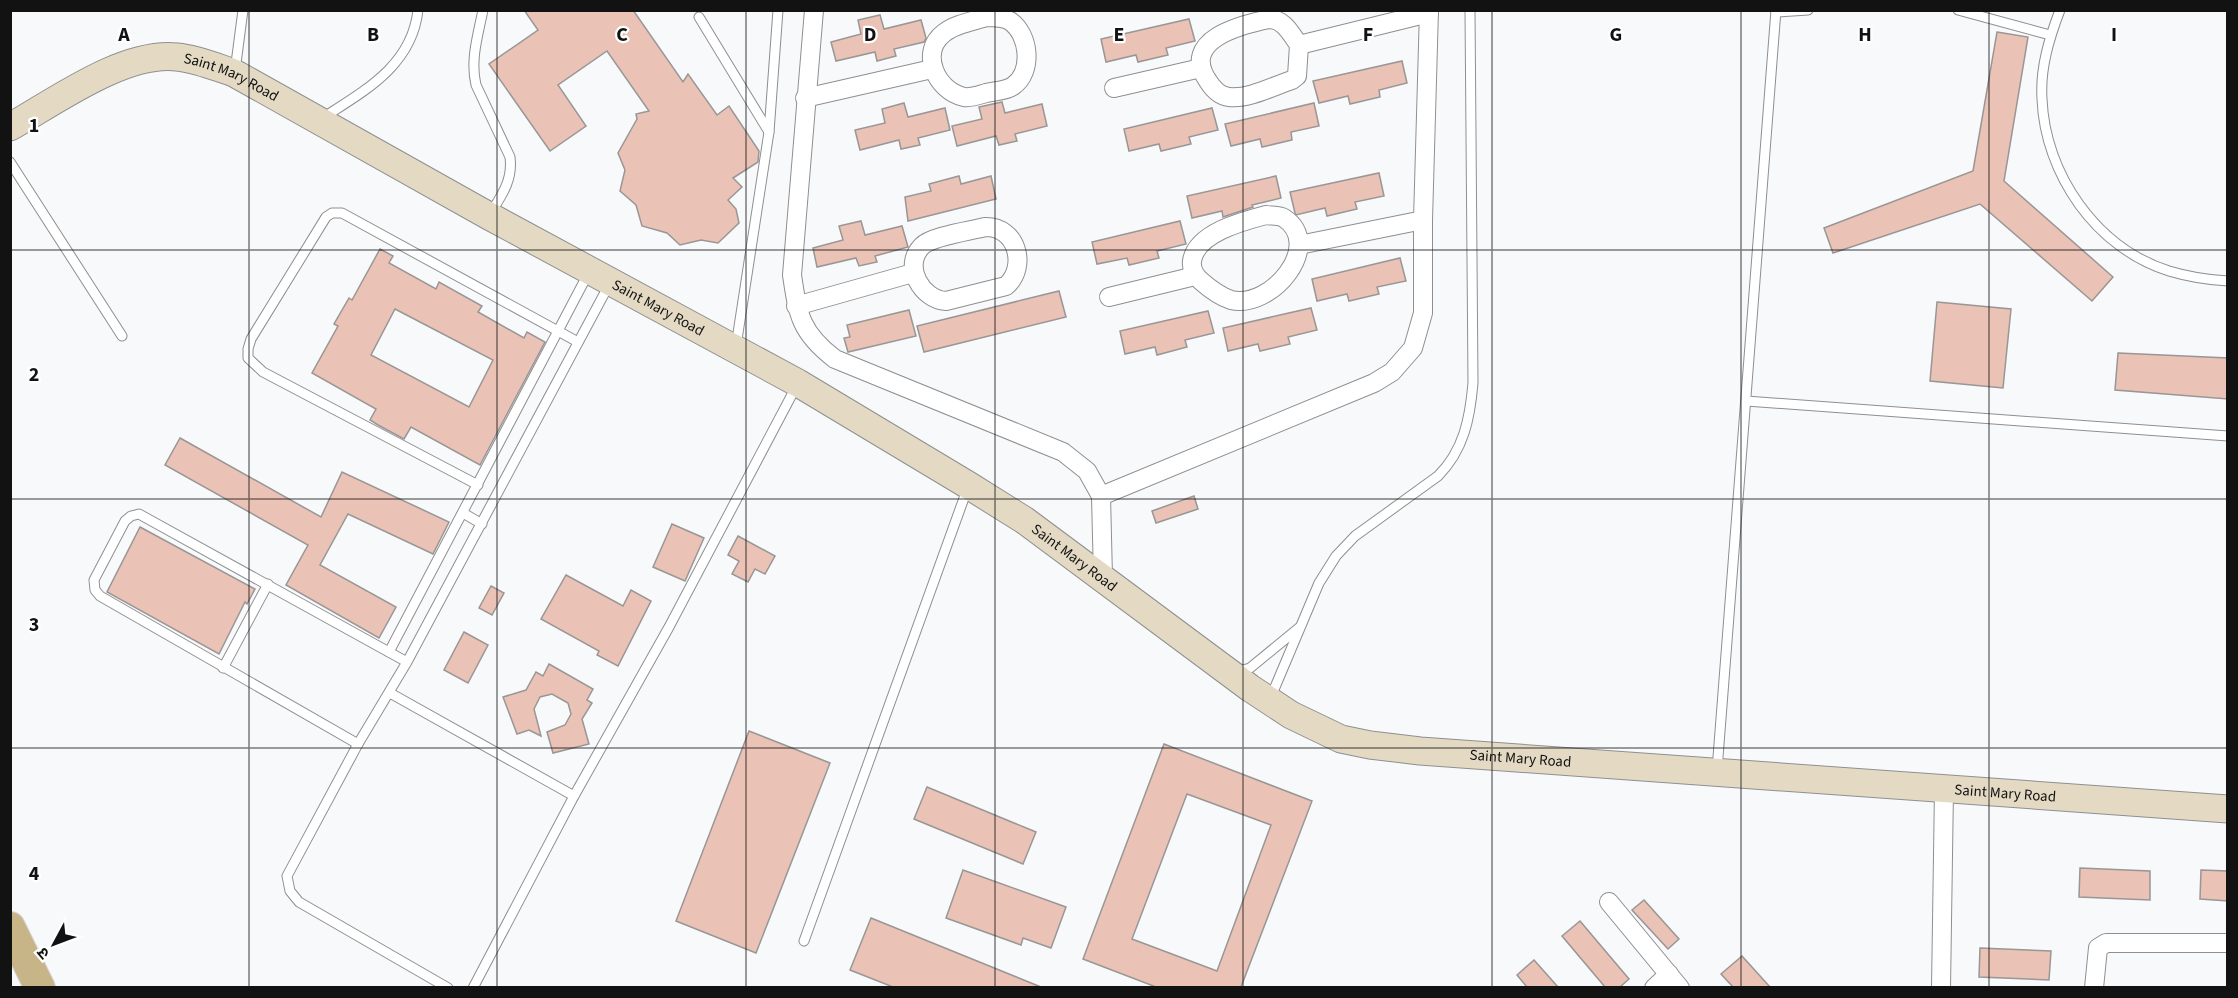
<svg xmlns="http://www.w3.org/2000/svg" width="2238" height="998" font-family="'Source Sans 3','Noto Sans Devanagari',sans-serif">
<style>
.building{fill:#ebc2b6;stroke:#999696;stroke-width:1.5;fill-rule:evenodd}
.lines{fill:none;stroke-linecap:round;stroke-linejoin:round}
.lane-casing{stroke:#8e8f91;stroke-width:11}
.street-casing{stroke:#8e8f91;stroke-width:20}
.secondary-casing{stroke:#8e8f91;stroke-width:29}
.primary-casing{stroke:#d4d4d5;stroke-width:32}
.lane{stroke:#fff;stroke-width:9}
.street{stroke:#fff;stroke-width:18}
.secondary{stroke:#e4dac3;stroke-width:27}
.primary{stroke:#c8b587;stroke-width:30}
.grid{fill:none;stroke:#121213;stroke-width:1.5;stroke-opacity:0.55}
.labels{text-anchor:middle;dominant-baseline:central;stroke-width:4.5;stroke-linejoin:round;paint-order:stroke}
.street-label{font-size:15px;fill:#121213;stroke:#fff}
.grid-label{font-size:20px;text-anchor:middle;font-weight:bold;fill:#121213;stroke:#fff;stroke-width:4.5;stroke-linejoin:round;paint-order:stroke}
</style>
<rect width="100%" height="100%" fill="#f7f9fb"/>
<g class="building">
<path d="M524,10h109l50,72 5,-8 29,41 12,-9 30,45 -1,11 -25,16 9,9 -14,13 8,9 3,14 -21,20 -17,-3 -21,5 -13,-12 -25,-7 -6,-21 -16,-14 5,-21 -7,-17 19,-34 -1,-5 13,-3 -42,-60 -49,34 28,41 -36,25 -61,-87 49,-34z"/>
<path d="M880,15l4,14 37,-9 5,18 -2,4 -30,7 2,7 -19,5 -2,-9 -39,9 -5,-19 30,-8 -3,-14z"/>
<path d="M1189,19l6,22 -29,7 2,7 -30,7 -2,-7 -30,7 -5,-23z"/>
<path d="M1997,32l31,5 -24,144 109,96 -21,24 -112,-97 -147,49 -9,-25 149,-57z"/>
<path d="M1402,61l5,22 -28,7 1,7 -30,7 -2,-8 -29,7 -6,-22z"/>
<path d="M1002,102l3,11 37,-9 5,22 -32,8 2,7 -18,4 -3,-9 -39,10 -5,-20 30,-7 -3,-12z"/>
<path d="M904,103l4,14 37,-9 5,22 -32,8 2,7 -19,4 -2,-9 -39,10 -5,-20 30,-7 -3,-14z"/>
<path d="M1314,103l5,23 -28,6 1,8 -30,7 -2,-8 -29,7 -6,-22z"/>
<path d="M1212,108l6,22 -29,7 2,7 -30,7 -2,-7 -30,7 -5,-22z"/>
<path d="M1379,173l5,23 -29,6 2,7 -30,7 -2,-8 -29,7 -1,-2 -5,-21z"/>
<path d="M959,176l2,8 30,-8 5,23 -88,22 -3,-24 26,-6 -2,-7z"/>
<path d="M1276,176l5,22 -29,7 1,2 -30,10 -1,-6 -30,7 -5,-22z"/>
<path d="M861,221l4,14 37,-9 6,21 -33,9 2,6 -18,4 -3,-8 -39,9 -4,-19 30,-8 -4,-14z"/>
<path d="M1180,221l6,23 -29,7 2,7 -30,7 -2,-7 -30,6 -5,-22z"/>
<path d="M380,249l13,7 -4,7 47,26 3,-7 43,24 -4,6 46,26 3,-6 18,10 -65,123 -69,-38 -7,12 -26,-14 -8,-5 6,-11 -64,-36 26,-47 -4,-2 15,-26 3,2zM395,309l98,51 -24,47 -98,-52z"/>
<path d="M1400,258l6,23 -29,6 2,7 -30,7 -2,-7 -30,7 -5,-22z"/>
<path d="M1059,291l7,26 -142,35 -7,-26z"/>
<path d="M1937,302l74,7 -8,79 -73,-7z"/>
<path d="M1311,308l6,22 -29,7 2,7 -30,7 -2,-7 -30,7 -5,-23z"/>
<path d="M909,310l7,26 -68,16 -4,-14 6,-1 -3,-12z"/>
<path d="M1208,311l6,22 -29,7 2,7 -30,8 -2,-8 -30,7 -5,-23z"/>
<path d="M2118,353l110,5v41l-113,-9z"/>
<path d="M180,438l141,79 21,-45 107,50 -16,32 -85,-40 -28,51 76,42 -17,31 -93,-53 22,-40 -143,-80z"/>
<path d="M1194,496l4,13 -42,14 -4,-12z"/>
<path d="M672,524l32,14 -19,43 -32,-14z"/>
<path d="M140,527l115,62 -8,15 -2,-2 -26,52 -112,-62z"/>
<path d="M738,536l37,20 -10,18 -10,-5 -7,13 -16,-8 7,-13 -11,-6z"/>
<path d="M566,575l57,31 8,-16 20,11 -33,65 -21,-11 2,-4 -58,-32z"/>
<path d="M491,586l13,7 -12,22 -13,-7z"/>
<path d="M464,632l24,13 -20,38 -24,-13z"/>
<path d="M549,664l44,25 -6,11 5,3 -10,16 7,25 -36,9 -6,-21 18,-7 6,-11 -3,-11 -16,-9 -12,3 -6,12 7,27 -12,-6 -12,4 -14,-37 23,-7 10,-18 7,4z"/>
<path d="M749,731l81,32 -74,190 -80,-32z"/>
<path d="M1164,744l148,57 -71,186h-85l-73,-28zM1187,794l84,31 -54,146 -85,-32z"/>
<path d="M927,787l109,45 -13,32 -109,-45z"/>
<path d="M2080,868l70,3v29l-71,-3z"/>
<path d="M963,870l103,37 -15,41 -28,-10 -2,7 -75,-27z"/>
<path d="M2201,870l27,1v30l-28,-2z"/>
<path d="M1644,900l35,39 -11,10 -36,-39z"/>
<path d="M871,918l170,69h-148l-43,-17z"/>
<path d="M1580,921l49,58 -9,8h-15l-43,-51z"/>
<path d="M1980,948l71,3 -2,29 -70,-3z"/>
<path d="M1742,956l28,31h-37l-12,-13z"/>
<path d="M1534,960l24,27h-31l-10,-12z"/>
</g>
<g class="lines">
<g class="lane-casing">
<g id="lane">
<path d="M483,10c-5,25 -13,50 -7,75l34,72c3,23 -8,38 -20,57"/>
<path d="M1958,10l92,25"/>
<path d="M2060,10c-11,29 -20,58 -18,89 3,75 54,149 127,172 20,6 39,9 59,10"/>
<path d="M1776,12l32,-2"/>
<path d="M699,17l70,115"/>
<path d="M235,71l8,-61"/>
<path d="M321,119c43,-28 91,-53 97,-109"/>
<path d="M10,162l112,174"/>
<path d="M736,346l33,-214 9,-122"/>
<path d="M1746,401l482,35"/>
<path d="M478,485l-215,-113 -15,-14v-9l3,-10 75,-122 6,-4h10l236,129"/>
<path d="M463,513l19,11"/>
<path d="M389,652l200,-380"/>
<path d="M407,662l-268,-148 -8,2 -6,5 -31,59 1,10 5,6 258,148 49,-82 203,-379"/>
<path d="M223,668l45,-84"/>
<path d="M1236,672l14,-4 50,-41"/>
<path d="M390,693l184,103"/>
<path d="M1270,699l49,-116 17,-27 19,-20 83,-60c26,-26 32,-58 35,-93l-3,-373"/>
<path d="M358,744l-71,132 3,15 9,11 149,86"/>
<path d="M1717,770l59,-760"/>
<path d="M804,941l164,-454"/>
<path d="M473,988l101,-192 95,-169 128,-242"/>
</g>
</g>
<g class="street-casing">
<g id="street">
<path d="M814,10l-22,265c6,41 9,58 43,84l228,93 24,19 14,25 2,81"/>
<path d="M987,17c8,0 16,0 23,4 20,14 23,51 3,65 -7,5 -19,5 -27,7 -7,2 -15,5 -22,4 -28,-6 -45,-45 -20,-64 11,-9 30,-12 43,-16z"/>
<path d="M1269,19c15,0 22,15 30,26l-2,31 -5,4c-19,6 -42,19 -63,17 -10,-1 -16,-8 -21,-16 -28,-41 32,-56 61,-62z"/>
<path d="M1299,45l130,-32"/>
<path d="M1114,88l87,-20"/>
<path d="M805,98l127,-29"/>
<path d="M1266,215c6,1 13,0 18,3 41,27 -13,92 -53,82 -12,-4 -21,-11 -30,-19 -7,-6 -10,-12 -9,-20 4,-28 51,-40 74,-46z"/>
<path d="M985,227c32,-1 43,40 21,59l-60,15c-24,-1 -44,-35 -24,-55 10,-10 48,-15 63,-19z"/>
<path d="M1299,245l124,-25"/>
<path d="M1109,297l86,-21"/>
<path d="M796,306l117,-33"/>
<path d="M1101,496l273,-113 18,-11 21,-24 10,-35v-93l6,-210"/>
<path d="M1609,902l71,86"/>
<path d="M1654,988l15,-14"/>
<path d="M1941,988l3,-199"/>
<path d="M2094,988l4,-40 8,-5h122"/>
</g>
</g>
<g class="secondary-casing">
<g id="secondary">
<path id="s1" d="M10,127c46,-26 114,-76 167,-70 20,2 39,10 57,16l255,143 309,167 170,102 56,35 226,168 41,27 50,24 29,6 50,6 808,58"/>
</g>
</g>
<g class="primary-casing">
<path id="primary" d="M10,927l30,61"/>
</g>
<use href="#lane" class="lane"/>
<use href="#street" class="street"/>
<use href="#secondary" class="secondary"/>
<use href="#primary" class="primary"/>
</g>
<path class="grid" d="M249,10v978M497,10v978M746,10v978M995,10v978M1243,10v978M1492,10v978M1741,10v978M1989,10v978M10,250h2218M10,499h2218M10,748h2218"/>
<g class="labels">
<g class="street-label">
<text stroke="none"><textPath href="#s1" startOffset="242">Saint Mary Road</textPath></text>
<text stroke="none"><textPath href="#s1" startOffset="728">Saint Mary Road</textPath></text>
<text stroke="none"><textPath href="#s1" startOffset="1214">Saint Mary Road</textPath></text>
<text stroke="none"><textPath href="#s1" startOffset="1718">Saint Mary Road</textPath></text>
<text stroke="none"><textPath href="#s1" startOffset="2204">Saint Mary Road</textPath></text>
</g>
</g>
<g class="grid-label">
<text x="124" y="41">A</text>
<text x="373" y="41">B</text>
<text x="622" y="41">C</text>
<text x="870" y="41">D</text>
<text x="1119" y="41">E</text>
<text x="1368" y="41">F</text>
<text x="1616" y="41">G</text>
<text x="1865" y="41">H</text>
<text x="2114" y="41">I</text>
<text x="34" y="132">1</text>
<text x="34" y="381">2</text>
<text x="34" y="631">3</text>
<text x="34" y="880">4</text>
</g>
<rect width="2238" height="998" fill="none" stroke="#121213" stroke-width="24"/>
<g transform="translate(54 944) rotate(229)" stroke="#ffffff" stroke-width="4.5" paint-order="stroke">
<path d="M0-4.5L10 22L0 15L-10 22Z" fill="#121213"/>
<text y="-9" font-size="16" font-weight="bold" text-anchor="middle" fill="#121213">उ</text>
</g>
</svg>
